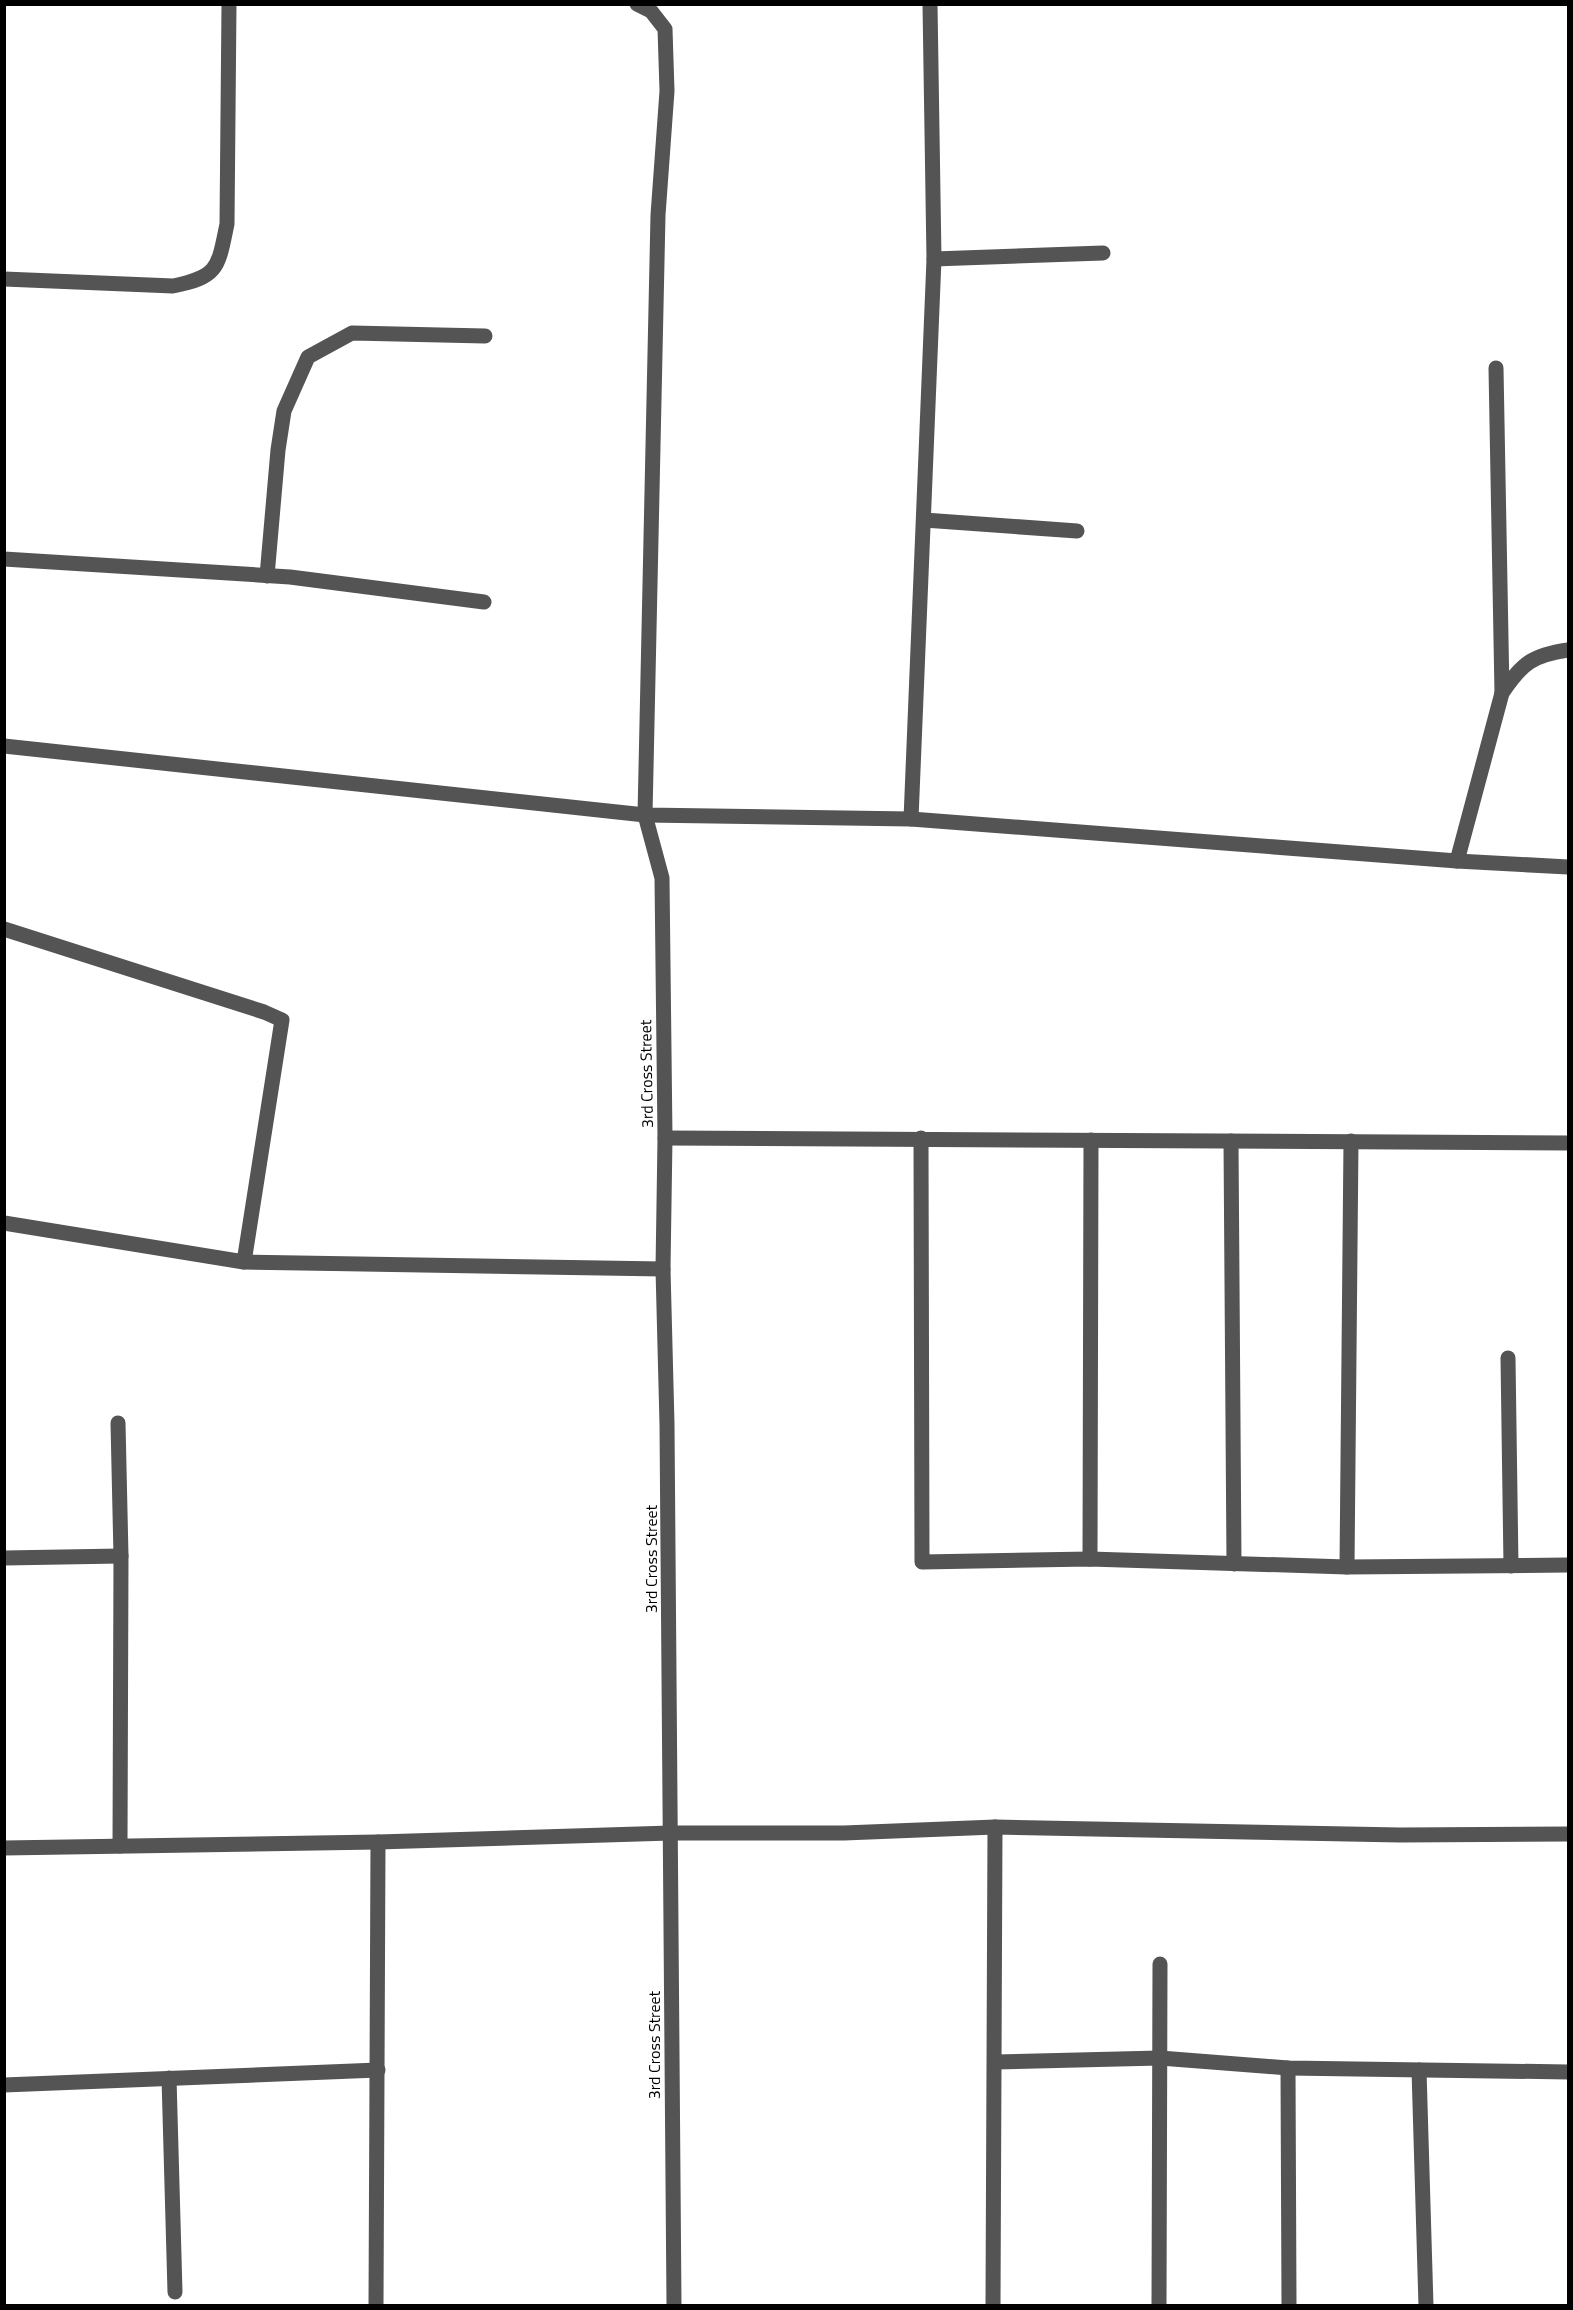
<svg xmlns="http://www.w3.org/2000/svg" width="1573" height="2310" font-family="'Titillium Web',sans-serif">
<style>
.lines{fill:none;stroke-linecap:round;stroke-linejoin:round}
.minor{stroke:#545454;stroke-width:15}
.labels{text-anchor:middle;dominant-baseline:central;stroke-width:4.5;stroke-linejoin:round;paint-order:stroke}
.street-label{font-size:16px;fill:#000;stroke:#fff}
</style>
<rect width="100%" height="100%" fill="#fff"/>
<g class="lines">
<g class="minor">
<path d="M637,4l14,7 14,18 2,62 -9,124 -13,600 17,63 3,260 -2,131 4,155 7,882"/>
<path d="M934,259l169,-6"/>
<path d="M4,279l169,7c46,-9 45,-19 54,-62l2,-220"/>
<path d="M1496,368l6,325"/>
<path d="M924,520l153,11"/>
<path d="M4,559l286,18 194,25"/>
<path d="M267,576l11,-126 6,-39 24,-54 44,-24 133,3"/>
<path d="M4,746l641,69 266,4 546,42 111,6"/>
<path d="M911,819l23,-560 -4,-255"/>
<path d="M1457,861l45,-168c20,-30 31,-38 66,-43"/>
<path d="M4,929l260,83 18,8 -38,242 -240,-39"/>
<path d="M665,1138l903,5"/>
<path d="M921,1138l1,424 168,-3 257,8 221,-2"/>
<path d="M1231,1141l3,423"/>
<path d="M244,1262l419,7"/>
<path d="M1508,1358l3,208"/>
<path d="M118,1423l3,133 -1,290"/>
<path d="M4,1558l117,-2"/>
<path d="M1090,1559l1,-419"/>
<path d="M1347,1567l4,-426"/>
<path d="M4,1848l374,-6 293,-9h173l151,-6 405,8 168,-1"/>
<path d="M995,2062l165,-4 128,10 280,4"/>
<path d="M1288,2068l1,238"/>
<path d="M1419,2070l7,236"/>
<path d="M169,2078l6,214"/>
<path d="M4,2085l374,-15"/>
<path d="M376,2306l2,-464"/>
<path d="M993,2306l2,-479"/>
<path d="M1159,2306l1,-342"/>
</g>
</g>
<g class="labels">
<g class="street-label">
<text transform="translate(646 1074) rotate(-91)">3rd Cross Street</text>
<text transform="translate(651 1559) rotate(-90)">3rd Cross Street</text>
<text transform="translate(654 2045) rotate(-90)">3rd Cross Street</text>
</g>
</g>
<rect width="1573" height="2310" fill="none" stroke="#000000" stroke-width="12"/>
</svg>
